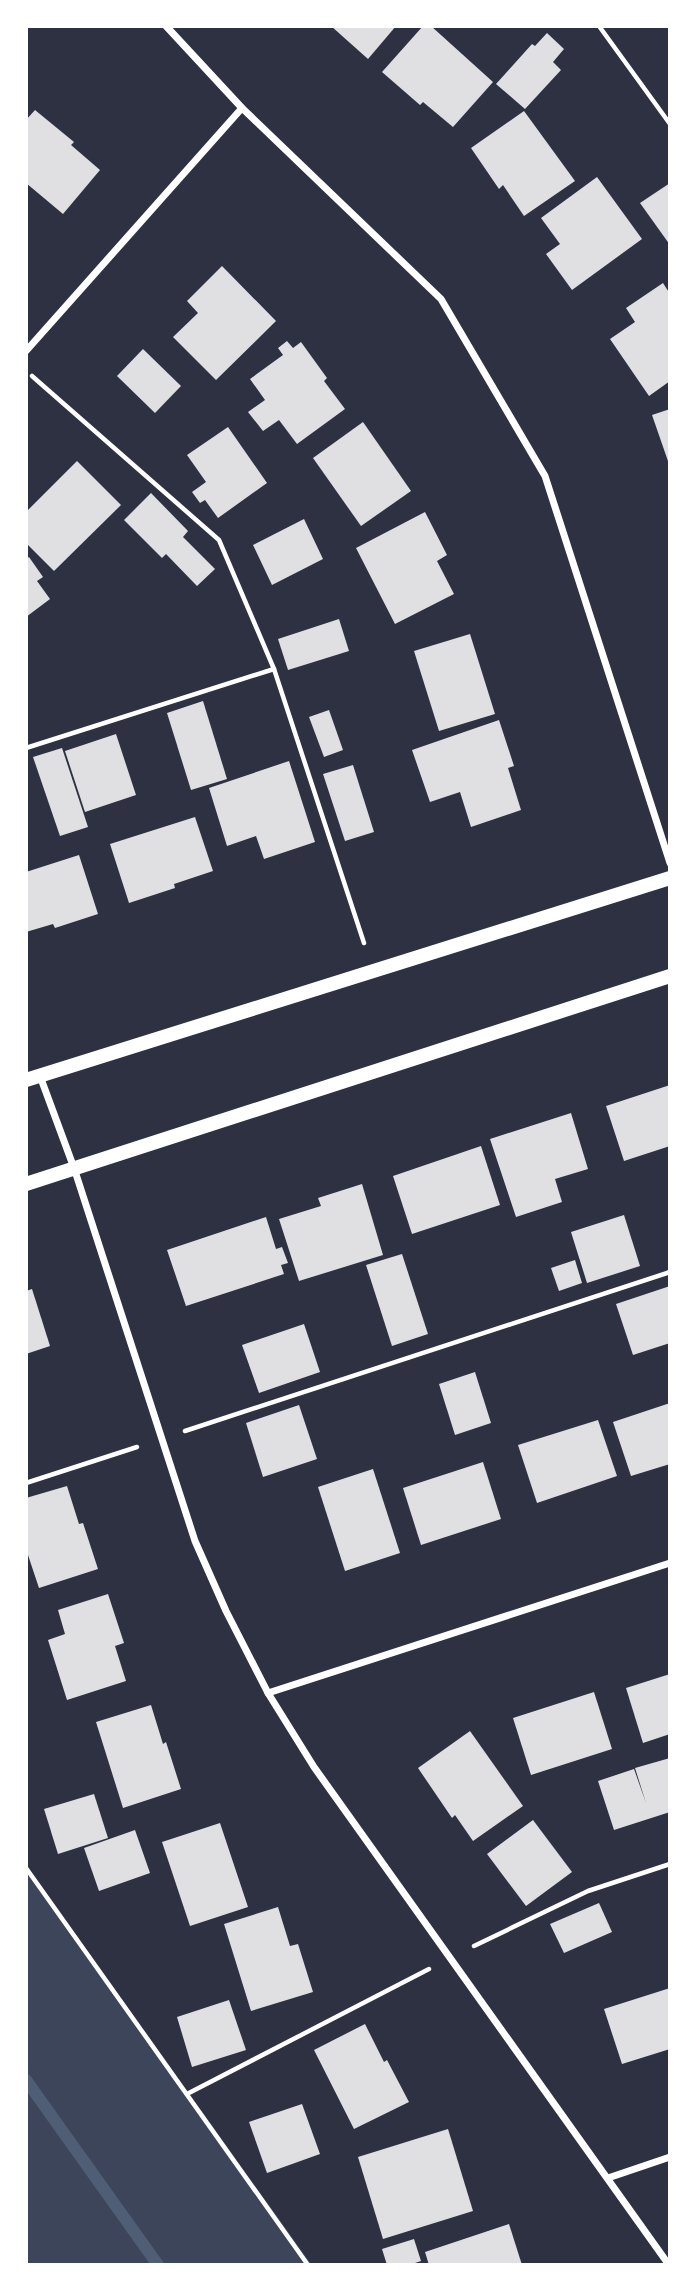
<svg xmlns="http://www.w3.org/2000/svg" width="696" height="2291" font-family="'Golos Text',sans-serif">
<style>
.green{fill:#3c4559}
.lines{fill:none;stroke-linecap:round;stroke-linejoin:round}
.stream{stroke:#4f5d75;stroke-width:12}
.building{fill:#e0e0e3}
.path{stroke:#fff;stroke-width:4.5}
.minor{stroke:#fff;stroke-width:7}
.secondary{stroke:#fff;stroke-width:14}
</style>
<rect width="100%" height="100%" fill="#2d3142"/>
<path class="green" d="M26,1866l286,399h-286z"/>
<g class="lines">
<path class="stream" d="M26,2080l132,185"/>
</g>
<g class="building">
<path d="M331,26h65l-28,33z"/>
<path d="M423,26h8l62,56 -40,45 -30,-25 -3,3 -38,-33z"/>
<path d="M547,33l17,16 -11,13 8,8 -36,39 -29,-25 36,-40 3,2z"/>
<path d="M35,110l39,32 -3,3 29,25 -37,44 -37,-31v-63z"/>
<path d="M524,111l51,70 -51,35 -21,-31 -4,4 -28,-41z"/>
<path d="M597,177l45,62 -70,51 -26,-36 14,-10 -19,-26z"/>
<path d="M670,183v62l-30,-42z"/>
<path d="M222,266l54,55 -60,59 -43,-43 25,-24 -11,-12z"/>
<path d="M663,283l7,11v87l-21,15 -39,-57 25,-17 -9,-14z"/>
<path d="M287,341l6,7 8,-6 26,36 -3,3 21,28 -48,35 -18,-24 -16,11 -15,-19 17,-12 -15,-21 33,-24 -5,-7z"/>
<path d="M143,349l38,37 -26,27 -38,-37z"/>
<path d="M670,409v55h-1l-17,-49z"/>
<path d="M363,422l48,69 -50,35 -48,-68z"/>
<path d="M228,427l39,56 -49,35 -13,-18 -5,3 -8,-11 14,-10 -19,-27z"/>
<path d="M77,461l44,44 -67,66 -28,-28v-31z"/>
<path d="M151,493l37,38 -5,6 32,32 -18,17 -31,-32 -4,4 -38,-38z"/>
<path d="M425,512l22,43 -10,6 17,33 -59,30 -39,-76z"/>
<path d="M304,519l19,40 -51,26 -19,-40z"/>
<path d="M29,557l14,20 -6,4 13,18 -24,18v-58z"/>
<path d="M339,619l10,32 -61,19 -10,-31z"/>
<path d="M470,634l25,80 -56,17 -25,-80z"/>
<path d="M203,701l24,78 -36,11 -24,-77z"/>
<path d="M329,710l14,40 -19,7 -15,-40z"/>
<path d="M499,720l15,46 -6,2 13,42 -50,17 -11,-35 -30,10 -18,-52z"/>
<path d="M116,734l20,61 -51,17 -20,-61z"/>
<path d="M62,748l26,79 -28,9 -27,-79z"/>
<path d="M289,761l26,81 -51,17 -8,-23 -29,10 -18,-58z"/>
<path d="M353,765l21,67 -29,9 -22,-67z"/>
<path d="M195,817l18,54 -39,13 1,4 -46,15 -19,-59z"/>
<path d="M79,855l19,59 -43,14 -2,-4 -27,8v-60z"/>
<path d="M670,1085v61l-46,15 -18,-55z"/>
<path d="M571,1113l17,56 -33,10 7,23 -46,15 -26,-78z"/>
<path d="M481,1146l19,59 -88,29 -19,-58z"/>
<path d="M362,1184l21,71 -84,26 -20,-62 42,-13 -3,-8z"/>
<path d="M624,1215l16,51 -53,17 -16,-51z"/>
<path d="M266,1217l10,32 6,-2 6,16 -7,2 3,9 -98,32 -19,-56z"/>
<path d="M402,1254l26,80 -36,12 -26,-81z"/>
<path d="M575,1260l7,23 -23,8 -8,-23z"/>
<path d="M670,1286v57l-37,12 -17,-51z"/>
<path d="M32,1289l18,57 -24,8v-63z"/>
<path d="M304,1324l16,48 -61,21 -17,-48z"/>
<path d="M475,1372l16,51 -36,12 -16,-51z"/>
<path d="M670,1403v61l-39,12 -18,-54z"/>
<path d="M299,1405l18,54 -54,18 -17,-54z"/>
<path d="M598,1420l19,56 -80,27 -19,-58z"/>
<path d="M483,1462l18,57 -80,26 -18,-57z"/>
<path d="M373,1469l27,84 -55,18 -27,-84z"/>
<path d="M67,1486l12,38 4,-1 15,46 -59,19 -13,-39v-51z"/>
<path d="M108,1594l16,49 -9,3 11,35 -59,19 -19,-60 17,-6 -7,-24z"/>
<path d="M670,1674v60l-27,9 -17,-55z"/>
<path d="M594,1692l18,57 -81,26 -18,-57z"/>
<path d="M151,1705l12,39 3,-2 15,47 -58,19 -27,-86z"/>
<path d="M470,1731l53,75 -50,35 -18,-26 -3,3 -34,-50z"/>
<path d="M670,1758v54l-56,18 -16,-49 36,-12 12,34 -11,-35z"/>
<path d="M94,1794l14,44 -50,16 -14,-45z"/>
<path d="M533,1820l39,52 -46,34 -39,-52z"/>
<path d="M220,1823l28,84 -58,19 -28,-84z"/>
<path d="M135,1830l15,43 -51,18 -15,-43z"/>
<path d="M599,1903l13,29 -48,21 -14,-29z"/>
<path d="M278,1907l12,39 8,-2 15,48 -62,19 -27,-87z"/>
<path d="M670,1988v61l-48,15 -18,-55z"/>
<path d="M229,2000l17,50 -54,17 -15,-50z"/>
<path d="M365,2024l19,38 3,-2 22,42 -55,27 -40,-79z"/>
<path d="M302,2104l18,50 -53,19 -18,-51z"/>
<path d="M448,2129l25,82 -90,28 -25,-82z"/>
<path d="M509,2224l13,41h-93l-4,-13z"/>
<path d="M414,2239l7,22 -12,4h-22l-5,-16z"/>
</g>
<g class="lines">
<g class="path">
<path d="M599,26l71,98"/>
<path d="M32,376l187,164 55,129 90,274"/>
<path d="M26,748l248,-79"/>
<path d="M185,1431l485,-159"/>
<path d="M26,1483l111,-36"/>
<path d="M26,1868l282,397"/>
<path d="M474,1946l114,-55 82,-27"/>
<path d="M187,2094l242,-125"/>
</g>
<g class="minor">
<path d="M166,26l76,82 199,191 104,177 125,387"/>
<path d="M26,351l216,-243"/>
<path d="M40,1076l34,92 121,373 31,70 42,82 46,74 355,498"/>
<path d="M268,1693l402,-130"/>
<path d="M608,2178l62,-21"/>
</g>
<g class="secondary">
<path d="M26,1080l644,-202"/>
<path d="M26,1184l644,-208"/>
</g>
</g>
<rect width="696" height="2291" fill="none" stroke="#ffffff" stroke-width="56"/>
</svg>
